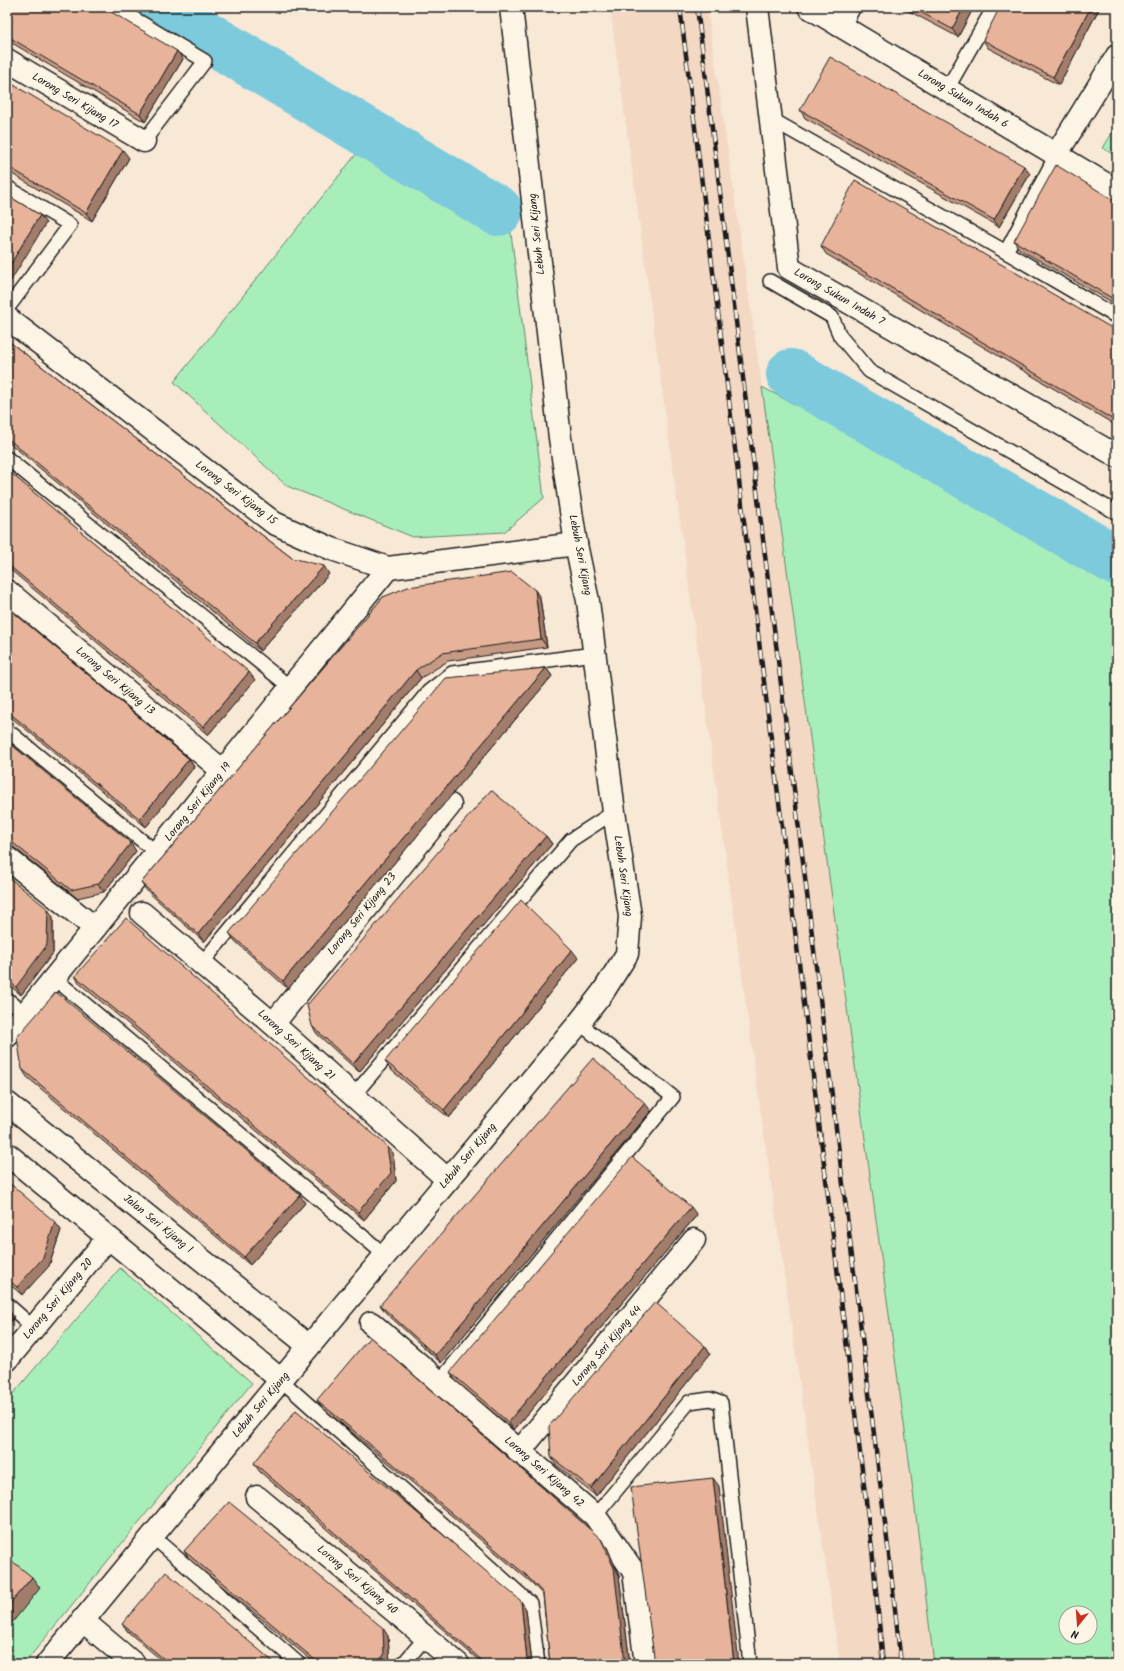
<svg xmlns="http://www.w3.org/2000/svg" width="1124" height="1671" font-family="Kalam,sans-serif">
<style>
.built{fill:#f3d8c4}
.green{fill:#a8eeba;stroke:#62856b;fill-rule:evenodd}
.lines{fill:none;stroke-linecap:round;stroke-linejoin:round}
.river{stroke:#7dcadd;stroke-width:50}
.service-casing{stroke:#1c1c1c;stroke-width:16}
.minor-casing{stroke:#1c1c1c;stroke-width:25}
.tertiary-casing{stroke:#1c1c1c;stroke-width:25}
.service{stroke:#fcf5e5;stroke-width:13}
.minor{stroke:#fcf5e5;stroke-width:22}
.tertiary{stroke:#fcf5e5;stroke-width:22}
.rail-casing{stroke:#1c1c1c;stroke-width:4.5}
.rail{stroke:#fcf5e5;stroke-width:3;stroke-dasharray:9;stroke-linecap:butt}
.wall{fill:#c79a84;stroke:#1c1c1c}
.shaded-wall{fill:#a27d6c;stroke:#1c1c1c}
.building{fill:#e7b39a;stroke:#1c1c1c}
.labels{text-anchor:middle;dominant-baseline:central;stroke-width:3;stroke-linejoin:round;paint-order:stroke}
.street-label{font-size:11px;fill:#1c1c1c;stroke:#fcf5e5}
</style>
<rect width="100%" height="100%" fill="#f8e8d6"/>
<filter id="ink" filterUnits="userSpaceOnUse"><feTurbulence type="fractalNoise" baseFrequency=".025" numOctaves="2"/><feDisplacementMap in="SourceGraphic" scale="8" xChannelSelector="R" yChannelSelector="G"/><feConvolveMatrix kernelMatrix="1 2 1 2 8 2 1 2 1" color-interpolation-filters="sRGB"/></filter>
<g filter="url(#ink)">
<path class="built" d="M610,7h97l55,380 149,1088 23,189h-94l-83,-578z"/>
<g class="green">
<path d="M1117,125v32l-14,-9z"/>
<path d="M370,137l139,80 35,281 -40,34 -91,5 -126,-51 -113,-104z"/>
<path d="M762,387l355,190v1087h-183l-23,-189zM1066,1613h24v24h-24z"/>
<path d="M120,1268l132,115 -228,281h-17v-263z"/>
</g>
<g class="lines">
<g class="river">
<path d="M158,7l340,204"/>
<path d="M791,374l326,187"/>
</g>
<g class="service-casing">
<g id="service">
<path d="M115,7l90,54 -61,80"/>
<path d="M947,89l47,-82"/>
<path d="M771,119l235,133 111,65"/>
<path d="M7,187l63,38 -63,84"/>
<path d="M1006,252l50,-97"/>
<path d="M770,281l62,36 8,19 29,35 248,142"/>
<path d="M7,458l284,230"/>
<path d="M7,730l150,123"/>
<path d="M202,963l227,-272 23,-18 142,-19"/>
<path d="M54,978l331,277"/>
<path d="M7,999l18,15"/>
<path d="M353,1096l218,-256 43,-28"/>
<path d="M7,1304l27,24"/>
<path d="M281,1380l249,223 8,61"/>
<path d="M439,1382l234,-285 -94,-74"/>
<path d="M595,1516l94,-114 21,-3 11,4 29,261"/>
<path d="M152,1536l147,128"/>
<path d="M403,1664l23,-27"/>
</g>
</g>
<g class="minor-casing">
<g id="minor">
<path d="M757,7l32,261 328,188"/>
<path d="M809,7l308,184"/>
<path d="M839,25l10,-18"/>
<path d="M7,60l137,81"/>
<path d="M1056,155l61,-99"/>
<path d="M7,318l267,205 58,26 56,19 188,-24"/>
<path d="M7,591l216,180"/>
<path d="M7,858l88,70"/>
<path d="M142,913l131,111 175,156"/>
<path d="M273,1024l177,-219"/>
<path d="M7,1036l381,-468"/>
<path d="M7,1103l302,243"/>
<path d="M371,1323l224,193 39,56 12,92"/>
<path d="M7,1360l101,-122"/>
<path d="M519,1452l175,-212"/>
<path d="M257,1497l201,167"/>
<path d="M82,1620l52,44"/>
<path d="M47,1664l234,-284"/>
</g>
</g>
<g class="tertiary-casing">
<path id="tertiary" d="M7,1154l274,226 298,-357 24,-31 24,-38 3,-38 -16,-104 -26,-211 -12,-57 -16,-106 -49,-431"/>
</g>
<use href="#service" class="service"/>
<use href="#minor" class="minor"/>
<use href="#tertiary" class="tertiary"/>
<g class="rail-casing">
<g id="rail">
<path d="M680,7l192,1542 11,115"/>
<path d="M697,7l192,1548 12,109"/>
</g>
</g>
<use href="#rail" class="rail"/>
</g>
<g class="wall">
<path d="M7,7l170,44 6,8 -38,63 -138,-82z"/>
<path d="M901,7h73l-16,30z"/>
<path d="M1100,7l-41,78 -71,-37 -5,-8z"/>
<path d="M7,81l122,77 -37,63 -85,-50z"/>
<path d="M800,110l230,64 -31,53 -194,-109z"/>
<path d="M1117,202v103l-98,-56 -5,-8z"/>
<path d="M821,246l296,85v95l-291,-172z"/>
<path d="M7,340l285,218 37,16 -69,77 -253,-210z"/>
<path d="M7,470l248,210 -47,55 -201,-168z"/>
<path d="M535,590l5,8 7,49 -99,14 -27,17 -217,264 -57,-51 -6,-8 242,-286z"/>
<path d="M7,607l182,152 5,8 -48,60 -139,-113z"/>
<path d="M546,668l6,8 -264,313 -53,-48 -6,-8z"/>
<path d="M7,741l129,110 -32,41 -27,6 -70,-56z"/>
<path d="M546,836l6,8 -193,228 -42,-38 -5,-8z"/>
<path d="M7,876l46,41v36l-32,42 -14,-12z"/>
<path d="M578,958l-129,160 -59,-49 -5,-8z"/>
<path d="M75,976l312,170 6,7 3,28 -32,39 -284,-236z"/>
<path d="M22,1069l283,134 -55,62 -223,-188z"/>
<path d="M651,1111l-210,252 -55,-50 -6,-8z"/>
<path d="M7,1181l54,49 -12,36 -27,29 -15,-13z"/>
<path d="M697,1215l-183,215 -59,-50 -5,-8z"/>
<path d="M705,1346l5,8 -114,142 -40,-31 -5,-8z"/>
<path d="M317,1400l290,147 12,29 11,88h-80l-7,-69 -11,-12 -209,-175z"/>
<path d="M254,1463l272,146 6,55h-49l-224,-193z"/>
<path d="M184,1551l204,85 2,27 -2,1h-72l-127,-105z"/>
<path d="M122,1624l154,40h-110l-38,-32z"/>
</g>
<g class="shaded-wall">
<path d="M964,7h10l-16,30 -6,-8z"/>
<path d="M1091,7h9l-41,78 -6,-8z"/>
<path d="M177,51l6,8 -38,63 -5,-8z"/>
<path d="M123,150l6,8 -37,63 -6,-8z"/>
<path d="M1024,166l6,8 -31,53 -5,-7z"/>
<path d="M40,215l6,8 -39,64v-17z"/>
<path d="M324,566l5,8 -69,77 -5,-8z"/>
<path d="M535,590l5,8 7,49 -6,-8z"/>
<path d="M546,668l6,8 -264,313 -5,-8z"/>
<path d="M416,670l5,8 -217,264 -6,-8z"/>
<path d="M249,672l6,8 -47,55 -5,-8z"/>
<path d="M189,759l5,8 -48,60 -6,-8z"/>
<path d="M546,836l6,8 -193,228 -6,-8z"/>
<path d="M131,843l5,8 -32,41 -6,-8z"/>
<path d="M48,909l5,8v36l-32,42 -5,-8z"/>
<path d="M572,950l6,8 -129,160 -5,-8z"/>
<path d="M645,1103l6,8 -210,252 -6,-8z"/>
<path d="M387,1146l6,7 3,28 -32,39 -6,-8z"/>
<path d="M300,1195l5,8 -55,62 -6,-8z"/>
<path d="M691,1207l6,8 -183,215 -6,-8z"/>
<path d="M55,1222l6,8 -12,36 -27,29 -5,-8z"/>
<path d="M8,1309l6,8 -7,9v-15z"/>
<path d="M705,1346l5,8 -114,142 -5,-8z"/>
<path d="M713,1478l6,8 20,178h-5z"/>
<path d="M601,1539l6,8 12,29 11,88h-5z"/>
<path d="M32,1577l8,11 -33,41v-22z"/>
<path d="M521,1601l5,8 6,55h-4l-1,-3z"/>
<path d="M383,1628l5,8 2,27 -2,1h-12z"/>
</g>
<g class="building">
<path d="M7,7h96l74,44 -37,63 -133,-78z"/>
<path d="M911,7h53l-12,22z"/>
<path d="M1000,7h91l-38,70 -70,-37z"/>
<path d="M830,57l194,109 -30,54 -194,-110z"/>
<path d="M7,81l116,69 -37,63 -79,-47z"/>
<path d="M1056,165l61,37v99l-103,-60z"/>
<path d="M855,180l262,151v91l-296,-176z"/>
<path d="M7,195l33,20 -33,55z"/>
<path d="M7,340l285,218 32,8 -69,77 -248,-205z"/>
<path d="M7,470l242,202 -46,55 -196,-163z"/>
<path d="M512,572l23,18 6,49 -99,14 -26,17 -218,264 -57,-51 242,-286 25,-10z"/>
<path d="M7,607l182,152 -49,60 -133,-108z"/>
<path d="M546,668l-263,313 -54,-48 217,-255z"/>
<path d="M7,741l124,102 -33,41 -27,6 -64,-52z"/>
<path d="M491,790l55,46 -193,228 -41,-38 -5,-21z"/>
<path d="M7,876l41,33 -1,36 -31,42 -9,-7z"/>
<path d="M521,900l51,50 -128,160 -59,-49z"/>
<path d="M126,918l261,228 4,27 -33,39 -283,-236z"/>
<path d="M56,992l244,203 -56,62 -222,-188 -5,-32z"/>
<path d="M593,1058l52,45 -210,252 -55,-50z"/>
<path d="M632,1157l59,50 -183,215 -58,-50z"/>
<path d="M7,1181l48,41 -12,36 -26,29 -10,-8z"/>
<path d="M655,1302l50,44 -114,142 -40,-31 -2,-31z"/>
<path d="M370,1337l231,202 13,29 11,96h-75l-7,-71 -17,-18 -209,-175z"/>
<path d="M296,1410l225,191 6,60 -3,3h-38l-232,-201z"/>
<path d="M713,1478l21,186h-79l-24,-177z"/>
<path d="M229,1502l154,126 1,27 -8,9h-56l-136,-113z"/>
<path d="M7,1557l25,20 -25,30z"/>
<path d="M166,1572l110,92h-106l-48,-40z"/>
</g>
</g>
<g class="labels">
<g class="street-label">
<text transform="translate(963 99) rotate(31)">Lorong Sukun Indah 6</text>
<text transform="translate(75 101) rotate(31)">Lorong Seri Kijang 17</text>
<text transform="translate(537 234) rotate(-96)">Lebuh Seri Kijang</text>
<text transform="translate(839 297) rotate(30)">Lorong Sukun Indah 7</text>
<text transform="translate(236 493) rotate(37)">Lorong Seri Kijang 15</text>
<text transform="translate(580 555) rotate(79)">Lebuh Seri Kijang</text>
<text transform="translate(115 681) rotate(40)">Lorong Seri Kijang 13</text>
<text transform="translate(198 802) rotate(-51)">Lorong Seri Kijang 19</text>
<text transform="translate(623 876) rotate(82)">Lebuh Seri Kijang</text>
<text transform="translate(362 914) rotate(-51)">Lorong Seri Kijang 23</text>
<text transform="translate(296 1045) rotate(42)">Lorong Seri Kijang 21</text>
<text transform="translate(468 1156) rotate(-50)">Lebuh Seri Kijang</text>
<text transform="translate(158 1224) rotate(39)">Jalan Seri Kijang 1</text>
<text transform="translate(58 1299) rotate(-50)">Lorong Seri Kijang 20</text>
<text transform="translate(607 1346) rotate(-50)">Lorong Seri Kijang 44</text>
<text transform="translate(261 1405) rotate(-50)">Lebuh Seri Kijang</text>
<text transform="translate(544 1472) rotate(41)">Lorong Seri Kijang 42</text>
<text transform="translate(357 1580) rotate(40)">Lorong Seri Kijang 40</text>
</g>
</g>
<rect width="1124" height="1671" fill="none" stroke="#fcf5e5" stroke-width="24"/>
<rect x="12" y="12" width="1100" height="1647" fill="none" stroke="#1c1c1c" stroke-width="1.5" filter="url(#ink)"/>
<g transform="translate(1078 1625) rotate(197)"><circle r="19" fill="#fcf5e5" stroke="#a29e95"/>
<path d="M0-3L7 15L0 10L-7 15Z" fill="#c8321e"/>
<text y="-6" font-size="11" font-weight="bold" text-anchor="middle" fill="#1c1c1c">N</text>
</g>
</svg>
